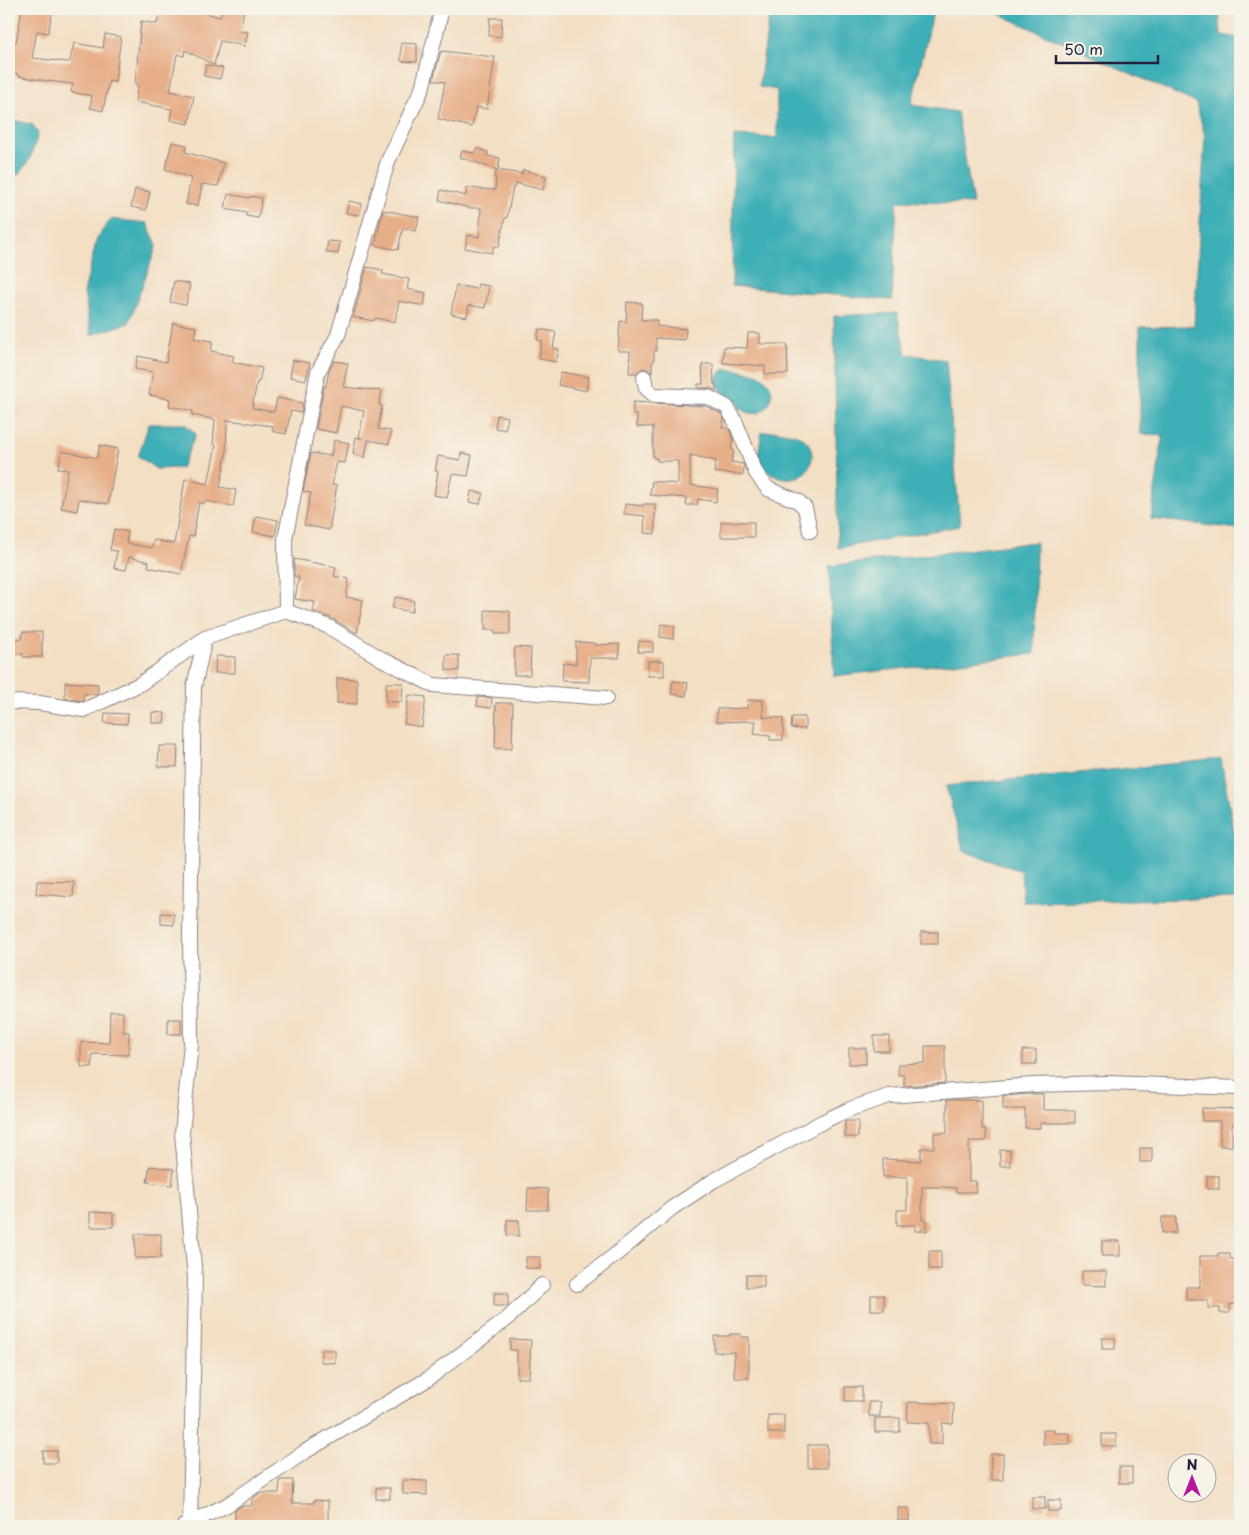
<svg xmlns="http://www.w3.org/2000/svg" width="1249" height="1535" font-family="'Playpen Sans',sans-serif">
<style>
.water{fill:#3eafb6;stroke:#306878}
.building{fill:#e7af88}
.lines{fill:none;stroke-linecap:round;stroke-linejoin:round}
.minor-casing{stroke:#8a8080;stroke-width:16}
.minor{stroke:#fff;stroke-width:14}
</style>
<rect width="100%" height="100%" fill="#f7f3e8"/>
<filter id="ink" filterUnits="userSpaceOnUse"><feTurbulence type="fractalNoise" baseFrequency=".02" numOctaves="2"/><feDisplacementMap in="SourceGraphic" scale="10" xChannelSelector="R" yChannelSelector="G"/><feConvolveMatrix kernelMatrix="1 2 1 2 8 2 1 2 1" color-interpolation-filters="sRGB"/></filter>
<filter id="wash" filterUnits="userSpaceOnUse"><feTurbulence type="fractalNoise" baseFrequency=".0096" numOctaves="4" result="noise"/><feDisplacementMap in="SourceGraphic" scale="20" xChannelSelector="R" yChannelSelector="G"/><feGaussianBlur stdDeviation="1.12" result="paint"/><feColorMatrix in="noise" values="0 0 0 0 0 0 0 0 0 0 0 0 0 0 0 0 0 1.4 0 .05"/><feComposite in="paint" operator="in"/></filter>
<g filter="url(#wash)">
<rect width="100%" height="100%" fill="#f3dfc4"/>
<g class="water">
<path d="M770,9h164l-23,96 46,7 16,92 -76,-3 -5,99 -160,-14 2,-150 43,2v-48l-18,-3z"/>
<path d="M988,9h231l2,26 19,3v491l-89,-10 12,-84 -23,-1v-107l54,-1 11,-190 -9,-33z"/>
<path d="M9,119l24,6 5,9 -8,25 -12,16 -9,-2z"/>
<path d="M111,219l36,4 10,22 -28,78 -38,12 -7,-42 13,-55z"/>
<path d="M897,313l9,41 40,6 14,166 -122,22 -4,-232z"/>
<path d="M724,369c13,1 31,2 41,10 16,14 1,41 -19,33 -4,-1 -7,-7 -11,-10 -11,-10 -14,-7 -19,-23z"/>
<path d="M149,424h36l11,10 -15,34 -25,1 -18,-13z"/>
<path d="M777,431c9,2 20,2 27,8 14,11 9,36 -11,39 -10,2 -20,-4 -29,-8l-6,-15 4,-23z"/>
<path d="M1036,542l-2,112 -200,22 -5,-110z"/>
<path d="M1221,759l19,107v32l-217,4 -2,-31 -57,-20 -18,-65z"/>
</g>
<g id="blocks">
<g class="building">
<path d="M22,9h31l-5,24 -11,-2 -5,27 36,4 2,-1 4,-18 29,5 2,-14 16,3 -6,45 -6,-1 -6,30 -13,-3 2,-12 -21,-4 2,-8 -26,-3 -29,-5v-2l-9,-3v-30l7,1z"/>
<path d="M160,9h31l29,8 2,-8h22l-4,22 8,1 -3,14 -25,-5 -6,24 -29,-15 -1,6 -7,-2 -7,37 24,5 -5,28 -19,-4 2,-11 -37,-7 3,-17h-3l6,-64 16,3z"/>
<path d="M490,18h12l-1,19 -12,-1z"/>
<path d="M401,43l16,1v18l-16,-1z"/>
<path d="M441,51l54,6 -8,52 -11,-2 -4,20 -34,-8 7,-37 -12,-2z"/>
<path d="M206,65l17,3 -3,11 -16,-3z"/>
<path d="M172,142l15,3 -2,7 39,11 -6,23 -16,-2 -4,22 -12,-2 5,-26 -26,-9z"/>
<path d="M476,148l12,4 -1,4 13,2 -2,12 24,4 1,-4 23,6 -3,14 -27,-7 -1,4h-2l-6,31h-2l-6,29 -5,-1 -2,7 -27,-5 3,-13 11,2 2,-29h-12l-30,-8 2,-10 25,6v-8l29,2 1,-12h-2l3,-8 -37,-13 2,-6 12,2z"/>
<path d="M135,189l15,3 -4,18 -15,-3z"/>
<path d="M228,194l22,4v-2l12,2 -4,20 -12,-2 1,-3 -22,-4z"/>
<path d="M349,201l13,3 -3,11 -13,-2z"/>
<path d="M383,210l36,7 -3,14 -13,-3 -5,22 -23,-5z"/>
<path d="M328,241l12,1 -2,12 -12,-2z"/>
<path d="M367,267l16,3 -1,4 27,5 -2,10 19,4 -2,13 -25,-5 -4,21 -20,-4 -1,3 -21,-4z"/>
<path d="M174,281l16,3 -4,21 -16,-3z"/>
<path d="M478,284l11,2 -4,22 -16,-3 -2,12 -16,-3 5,-29 21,4z"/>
<path d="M627,302l15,1 -1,17h16v6l29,3 -1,11 -29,-2v13h-2v11h-2v11l-5,-4 -4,-1 -7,5h-7l1,-22h-12l2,-30 6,1z"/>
<path d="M173,323l23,4 -2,11 19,3 -2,10 23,5 -2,6 30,6 -3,14h-2l-5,26 22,4 3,-14 26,5 -2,10 -10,-2 -5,23 -14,-3 1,-5 -46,-6 -1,34 -6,33 16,3 -3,16 -28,-5 -1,3 -5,-2 -6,35 -4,-1 -8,38 -33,-7 1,-5 -20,-5 -3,13 -12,-2 3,-17 -7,-1 4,-21 14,3 -2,11 26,5 2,-8 20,4 11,-65 23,5 8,-39 -3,-1 2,-24 -23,-5 1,-4 -24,-5 1,-7 -21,-4 4,-23 -18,-3 3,-13 28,6z"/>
<path d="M539,329l17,3 -3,16 6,1 -3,13 -17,-3 3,-18 -5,-1z"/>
<path d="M748,333h12v11h27l1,30h-23v-8l-42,-3 1,-16 23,1z"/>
<path d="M293,360l17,3 -4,17 -16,-3z"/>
<path d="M334,361l14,2 -5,24 39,4 -3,14 3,1 -4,23 13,2 -2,13 -21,-4 -3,17 -12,-3 3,-17 6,1h-3l5,-27 -23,-5 -5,27 -20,-4 8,-43 2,1 3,-17z"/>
<path d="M702,364h11l1,20h2v7l-7,-3h-11v-4h5z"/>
<path d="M561,372l28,5 -3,14 -28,-6z"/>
<path d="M633,402l73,4 15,8 3,5 -2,8 7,2 4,10 -2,10 3,1 -3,12 12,2 1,3 -1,8 -29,-3 2,-11 -26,-6v30l28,4 -2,13 -18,-3 -1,6h-11l1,-7 -37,-3 2,-14 26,3v-23h-21v-3h-4v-31h-16v-12h-4z"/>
<path d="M497,415l11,2 -3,13 -10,-2z"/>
<path d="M334,440l15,3 -4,20 -8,-1 -5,23h5l-8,45 -25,-5 7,-32 -8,-2 8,-38 20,3z"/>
<path d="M100,445l18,4 -10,55 -29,-5 -2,12 -16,-3 7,-38 -10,-2 4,-17 35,7z"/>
<path d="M461,453l11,2 -4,21 -16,-2 -5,24 -13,-3 4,-24h-3l3,-15 22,4z"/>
<path d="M471,491l12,2 -3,11 -11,-2z"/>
<path d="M625,504l18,2v-2h12v30l-11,-1 1,-17 -21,-2z"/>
<path d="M256,516l22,4 -3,16 -22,-4z"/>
<rect x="721" y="522" width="33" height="15"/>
<path d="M294,559l42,8 -2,9 15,3 -3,18 17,3 -6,33 -26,-15 -18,-7 2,-9 -20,-3 4,-22 -5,-1z"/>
<path d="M395,597l19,4 -2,11 -20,-4z"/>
<path d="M485,610l25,1v23h-15v-4h-10z"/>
<path d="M661,624l14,2 -2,13 -13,-2z"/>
<path d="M22,632h20v25h-19v-3h-14v-15h13z"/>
<path d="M639,641l14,1v10h-15z"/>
<path d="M576,642l19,1v2l24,-1v14h-29l-1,24 -27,-1 1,-18 13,1z"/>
<path d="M515,647l16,1 -1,27h-16z"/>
<path d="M446,655h13v16l-13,-1z"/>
<path d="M216,656l19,1v16h-20z"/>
<rect x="648" y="661" width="16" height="15"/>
<path d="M337,678l20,1v25l-20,-1z"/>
<path d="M673,681l15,2 -2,13 -15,-2z"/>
<path d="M65,682l33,2v10h-14l-1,7 -18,-3z"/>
<path d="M386,683h17l-1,19h-16z"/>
<path d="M409,695l17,2 -4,30 -18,-3z"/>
<path d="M478,697l14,1 -1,10 -14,-2z"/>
<path d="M748,700h15v17l20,1v22h-13v-4l-16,-2 2,-13 -39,1v-13l30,-1z"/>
<path d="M496,703h17l-1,46 -17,-1z"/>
<path d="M152,712l13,1 -1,10h-12z"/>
<path d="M105,713l23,1 -1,10 -23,-1z"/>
<path d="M792,717h13v12l-14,-1z"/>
<path d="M159,746h19l-1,21h-19z"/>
<path d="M37,881l37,1 -1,15 -37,-3z"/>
<path d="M161,913l13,1v11l-13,-1z"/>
<rect x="921" y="932" width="17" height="12"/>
<path d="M110,1012h13v20h6l-1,23 -36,-1v13h-11v-25l28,1z"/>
<rect x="168" y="1019" width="13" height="15"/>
<rect x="874" y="1036" width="15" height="15"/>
<path d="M925,1046h20v37l-41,3v-11h-6v-11l27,-1z"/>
<rect x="849" y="1048" width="17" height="16"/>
<rect x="1023" y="1050" width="13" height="14"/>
<path d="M1029,1094h14v16h32v13h-35v5h-15v-19h-22v-13z"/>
<path d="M947,1100h35v29h4v12h-17v40h7v11h-20v-4l-13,-1h-21v33h5v11h-12v-6h-18v-15h10v-33h-24v-18l38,2v-13h13v-15h13z"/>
<path d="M1202,1108l38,1v15h-8v22h-12v-25h-18z"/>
<rect x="845" y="1121" width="13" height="16"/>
<rect x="1140" y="1148" width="12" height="14"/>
<rect x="1000" y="1150" width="10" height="16"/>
<path d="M150,1166l24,3 -2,16 -25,-3z"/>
<rect x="1207" y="1176" width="12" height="13"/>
<path d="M528,1188l20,1v21h-21z"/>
<path d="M90,1212l23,1v14h-23z"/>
<rect x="1162" y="1217" width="14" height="16"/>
<path d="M507,1220h12v16l-12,-1z"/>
<rect x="135" y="1234" width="26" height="24"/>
<rect x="1102" y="1241" width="18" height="15"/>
<rect x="929" y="1251" width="12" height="18"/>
<path d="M1218,1253h12v6h10v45h-10v9h-10v-5h-12v-8h-22v-13h14v-31h18z"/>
<path d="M526,1257h14v12l-14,-1z"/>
<path d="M1082,1271h24v15l-24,-1z"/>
<rect x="746" y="1275" width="18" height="12"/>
<rect x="494" y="1293" width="14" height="13"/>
<rect x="871" y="1295" width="13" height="15"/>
<path d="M730,1334h11v3h8v41h-15v-26h-20v-16h16z"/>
<rect x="1102" y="1338" width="13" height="11"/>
<path d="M510,1339l21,1 -2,38h-12v-28h-7z"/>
<path d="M321,1350h14v13l-14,-1z"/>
<rect x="845" y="1387" width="17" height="14"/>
<rect x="869" y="1402" width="11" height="14"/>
<path d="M908,1402l46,2 -1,20 -11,-1v21h-13v-21l-22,-1z"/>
<rect x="768" y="1415" width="16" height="18"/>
<rect x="875" y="1418" width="25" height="14"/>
<path d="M1043,1430h11v3h16v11h-27z"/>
<rect x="1102" y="1434" width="14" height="12"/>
<rect x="808" y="1445" width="19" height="23"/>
<rect x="43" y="1451" width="14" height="12"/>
<rect x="991" y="1454" width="12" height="26"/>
<rect x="1119" y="1467" width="13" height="16"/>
<path d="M280,1480h13l-1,23h22v-3l14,1v25h-76v-2l-17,-1v-13l6,-4h11v-7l8,-6h19z"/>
<path d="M403,1480l24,1v14l-24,-1z"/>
<rect x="376" y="1488" width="14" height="11"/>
<rect x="1032" y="1497" width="13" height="12"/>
<rect x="1048" y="1500" width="13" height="11"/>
<rect x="898" y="1508" width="11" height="13"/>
</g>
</g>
</g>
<g filter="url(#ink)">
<use href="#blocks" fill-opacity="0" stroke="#8a8080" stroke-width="1"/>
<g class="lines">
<g class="minor-casing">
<g id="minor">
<path d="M644,377l2,11 8,7 54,2 19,10 9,16 20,50 12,16 30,12 7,7 5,23"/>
<path d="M286,611l41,15 55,33 51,26 173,13"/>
<path d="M9,702l30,1 45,7 56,-26 65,-46 81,-27 -1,-72 33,-167 20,-37 50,-174 34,-72 20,-80"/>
<path d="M577,1284l38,-29 57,-47 41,-27 111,-60 26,-12 39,-13 144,-11 75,-2 132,5"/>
<path d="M190,1524l5,-246 -13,-145 9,-89 -1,-109 4,-248 11,-49"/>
<path d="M184,1526l43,-21 79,-54 122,-72 79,-60 35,-34"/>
</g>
</g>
<use href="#minor" class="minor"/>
</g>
</g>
<rect width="1249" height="1535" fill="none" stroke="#f7f3e8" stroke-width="30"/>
<g transform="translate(1192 1478)"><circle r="24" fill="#f7f3e8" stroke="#a29fa3"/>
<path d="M0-4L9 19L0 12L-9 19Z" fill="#b5179e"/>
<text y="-8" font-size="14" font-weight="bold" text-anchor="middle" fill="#22223b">N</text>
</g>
<path d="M1056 55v8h102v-8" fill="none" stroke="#22223b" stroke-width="2.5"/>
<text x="1064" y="55" font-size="15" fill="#22223b" stroke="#f7f3e8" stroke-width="4" paint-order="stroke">50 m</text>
</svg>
